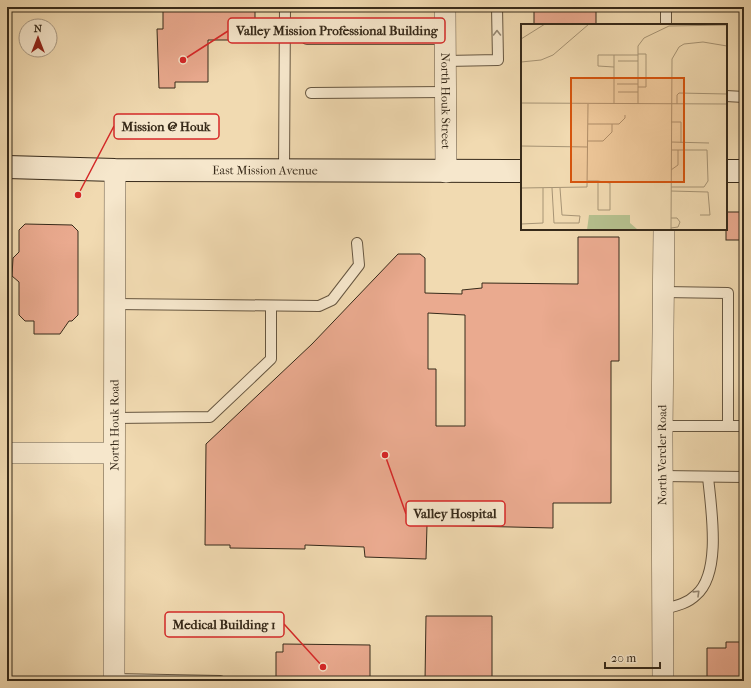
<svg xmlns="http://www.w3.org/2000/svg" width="751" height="688" font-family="'IM FELL French Canon',serif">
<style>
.building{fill:#eaaa8f;stroke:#372a1a;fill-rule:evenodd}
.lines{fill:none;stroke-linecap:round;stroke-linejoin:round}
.lane-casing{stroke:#665640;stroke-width:12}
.street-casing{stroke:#665640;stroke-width:22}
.secondary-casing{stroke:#372a1a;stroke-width:24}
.lane{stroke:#f6e7cc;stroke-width:10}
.street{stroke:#f6e7cc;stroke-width:21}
.secondary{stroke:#f6e7cc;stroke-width:22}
.oneway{stroke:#968873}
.labels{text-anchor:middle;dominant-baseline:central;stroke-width:3;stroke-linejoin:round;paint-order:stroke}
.street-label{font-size:12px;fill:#372a1a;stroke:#f6e7cc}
.inset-road{fill:none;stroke:#a79475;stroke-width:1}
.view{fill:#d6540d;fill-opacity:0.15;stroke:#d6540d;stroke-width:2}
.inset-edge{fill:none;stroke:#372a1a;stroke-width:2}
.leader{fill:none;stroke:#d62828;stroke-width:1.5}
.callout-dot{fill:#d62828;stroke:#f6e7cc;stroke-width:1.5}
.callout{fill:#f6e7cc;stroke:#d62828;stroke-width:1.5}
.callout-label{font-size:13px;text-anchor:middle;font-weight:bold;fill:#372a1a}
</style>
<rect width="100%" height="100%" fill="#f1dab1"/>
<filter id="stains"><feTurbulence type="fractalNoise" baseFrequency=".005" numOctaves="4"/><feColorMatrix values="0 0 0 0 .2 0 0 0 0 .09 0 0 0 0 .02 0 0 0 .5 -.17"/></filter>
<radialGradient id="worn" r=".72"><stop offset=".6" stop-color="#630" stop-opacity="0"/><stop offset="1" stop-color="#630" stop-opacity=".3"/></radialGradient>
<g class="building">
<path d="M163,7h92v33h-47v42h-33v6h-16l-2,-59h6z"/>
<rect x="534" y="7" width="62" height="18"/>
<rect x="726" y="212" width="18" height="28"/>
<path d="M25,224l47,1 6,6v84l-6,6h-3l-9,13h-26v-13h-9l-6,-6v-33l-7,-6 1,-18 6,-6v-22z"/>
<path d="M578,237h41v124h-8v142h-58v25l-126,-3 -1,34 -61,-2 -1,-10 -59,-2v4l-75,-1v-3h-25l1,-101 106,-100 86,-90h22l5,4v35l37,1v-4l20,-2v-5l96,1zM428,313l37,2v111h-29v-57h-8z"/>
<path d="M426,616h66v65h-67z"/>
<path d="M726,642h18v39h-37v-33h19z"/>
<path d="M283,644l87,1v36h-94v-29h7z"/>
</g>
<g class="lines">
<g class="lane-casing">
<g id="lane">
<path d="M666,7v18"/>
<path d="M307,39h139"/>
<path d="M446,61l52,-1 -1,-53"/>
<path d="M311,93l135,-1"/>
<path d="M726,96l18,1"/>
<path d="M284,170l1,-163"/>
<path d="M664,292l64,1v133"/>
<path d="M115,304l204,2 13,-6 27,-35 -2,-22"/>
<path d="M114,418l96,-1 61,-58v-53"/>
<path d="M662,426h82"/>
<path d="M662,476l82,1"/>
<path d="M663,609c12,-3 24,-5 33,-14 26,-22 15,-87 12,-118"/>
<path d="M114,679l106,2"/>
</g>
</g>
<g class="street-casing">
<g id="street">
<path id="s1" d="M445,7l1,165"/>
<path d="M7,453h107"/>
<path id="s2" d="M114,681l1,-511"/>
<path id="s3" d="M663,681l-1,-246 2,-206"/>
</g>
</g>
<g class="secondary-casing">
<g id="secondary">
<path id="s4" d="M7,167l108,3 407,1"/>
<path d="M726,171h18"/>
</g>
</g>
<use href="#lane" class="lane"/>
<use href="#street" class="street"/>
<use href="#secondary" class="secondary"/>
</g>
<defs><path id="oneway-chevron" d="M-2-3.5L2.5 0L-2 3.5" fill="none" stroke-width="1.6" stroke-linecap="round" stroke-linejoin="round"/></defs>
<g class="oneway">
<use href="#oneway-chevron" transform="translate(497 33) rotate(-90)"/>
<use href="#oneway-chevron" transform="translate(697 593) rotate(-44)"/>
</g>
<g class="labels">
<g class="street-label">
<text stroke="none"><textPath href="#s1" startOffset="94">North Houk Street</textPath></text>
<text stroke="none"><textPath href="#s4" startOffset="258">East Mission Avenue</textPath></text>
<text stroke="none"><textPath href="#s2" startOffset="256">North Houk Road</textPath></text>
<text stroke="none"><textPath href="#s3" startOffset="226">North Vercler Road</textPath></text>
</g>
</g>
<g transform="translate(521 24)">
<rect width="206" height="206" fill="#f1dab1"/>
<path d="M68,191h41v8l7,6 31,1h-81z" fill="#b6c18f"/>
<path class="inset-road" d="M0,15l24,-15M117,30h8v33h-8M97,37h20M0,38l20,-2 12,-5 36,-31M93,43l-16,-1v-11h40M96,60h21M97,68h20M0,79l206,1M93,80v-49M117,80v-58l6,-8 25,-12 58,-1M156,80v-9l2,-2 48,1M150,98h10v21M67,100h31l6,-6v-3M67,117h15l9,-9v-8M150,118l38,1M0,122l67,1M150,126h36l1,31 -4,6h-33M150,146l7,-5v-15M67,157h10v29h12v-27l-12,-2M0,164l66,-1 1,-83M31,164l2,35h25l1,-7 -18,-1 -2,-27M150,167l37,1 2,23h-10M0,200l22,-1v-35M150,204l7,-1 2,-5 -3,-4h-6M150,206l1,-171 7,-12 5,-3 19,-2 24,4"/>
<path class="view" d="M50,54h113v104h-113z"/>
<rect width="206" height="206" class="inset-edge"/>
</g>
<path class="leader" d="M183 60L228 31M78 195L114 126M385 455L406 514M323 667L284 624"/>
<g class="callout-dot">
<circle cx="183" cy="60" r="4"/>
<circle cx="78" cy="195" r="4"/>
<circle cx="385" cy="455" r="4"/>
<circle cx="323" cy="667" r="4"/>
</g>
<g class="callout">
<rect x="228" y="18" width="217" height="25" rx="4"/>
<rect x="114" y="114" width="105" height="25" rx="4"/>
<rect x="406" y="501" width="99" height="25" rx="4"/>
<rect x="165" y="612" width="119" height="25" rx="4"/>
</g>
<g class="callout-label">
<text x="337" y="35">Valley Mission Professional Building</text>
<text x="166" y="131">Mission @ Houk</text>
<text x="455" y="518">Valley Hospital</text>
<text x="224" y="629">Medical Building 1</text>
</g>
<rect width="751" height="688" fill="none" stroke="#f1dab1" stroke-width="24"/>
<rect x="8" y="8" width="735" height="672" fill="none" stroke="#372a1a" stroke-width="2"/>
<rect x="12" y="12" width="727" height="664" fill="none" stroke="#372a1a"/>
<g transform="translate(38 38)"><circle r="19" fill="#f6e7cc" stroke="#aa9b85"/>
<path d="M0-3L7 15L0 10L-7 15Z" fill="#8f2418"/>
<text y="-6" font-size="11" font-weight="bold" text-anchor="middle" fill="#372a1a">N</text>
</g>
<path d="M605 662v6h55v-6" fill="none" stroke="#372a1a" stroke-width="2"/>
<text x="611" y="662" font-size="12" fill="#372a1a" stroke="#f6e7cc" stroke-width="3" paint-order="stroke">20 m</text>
<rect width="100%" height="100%" filter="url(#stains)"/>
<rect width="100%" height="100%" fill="url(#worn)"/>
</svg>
